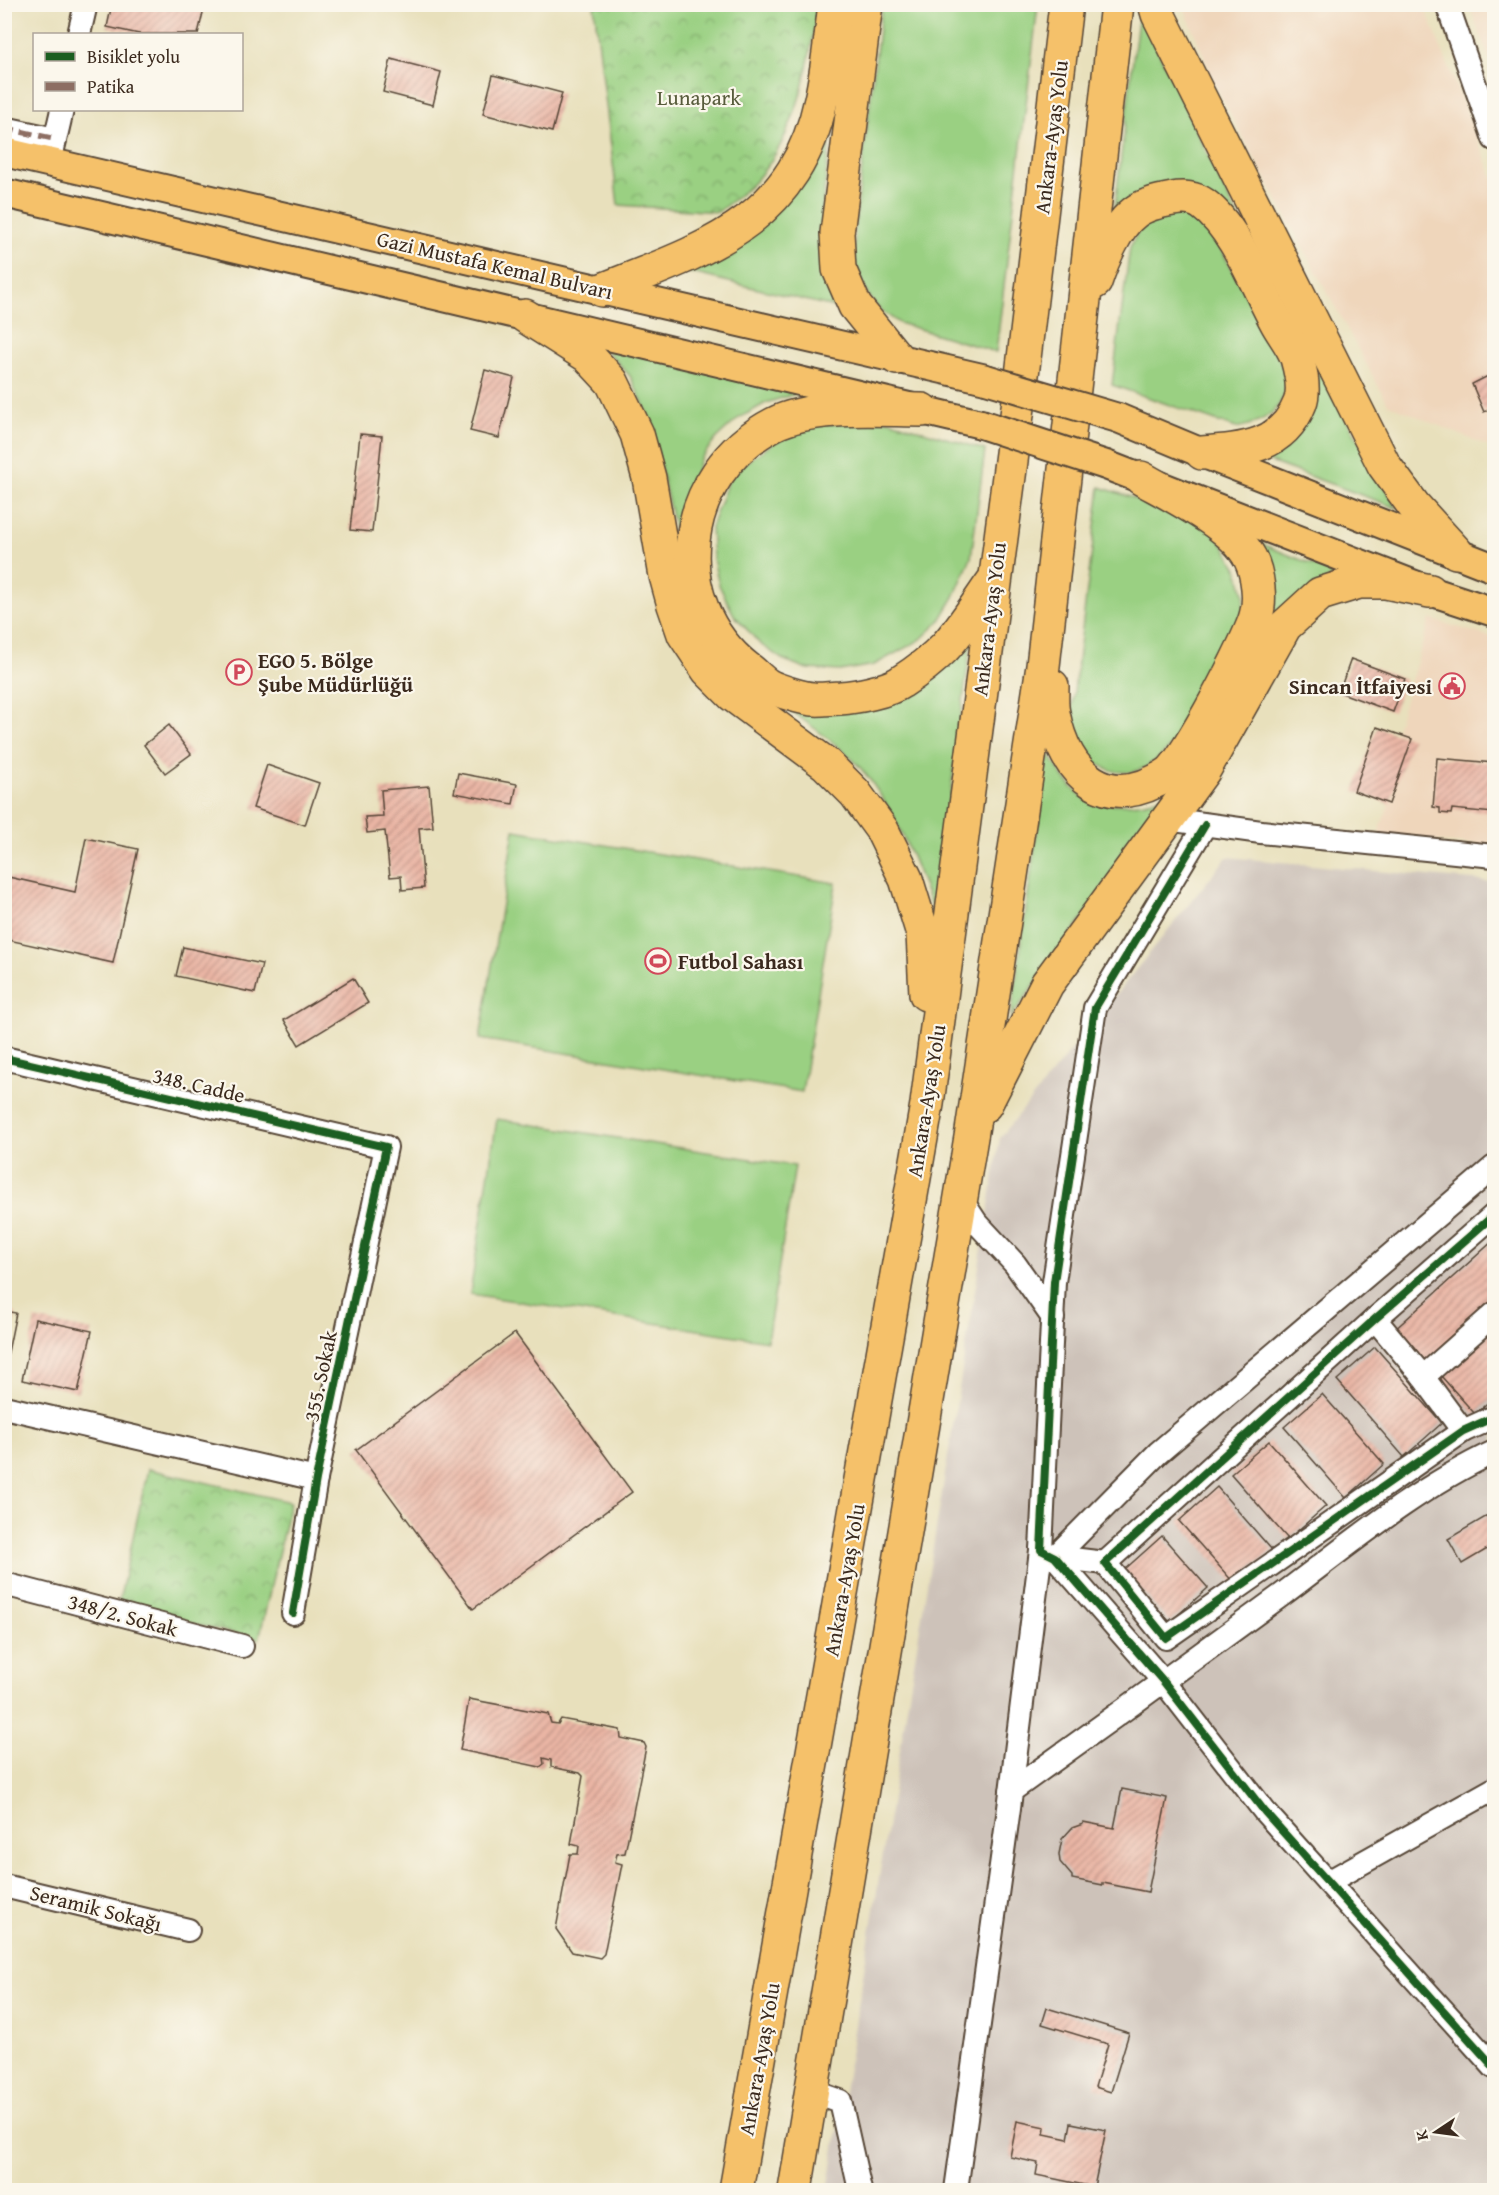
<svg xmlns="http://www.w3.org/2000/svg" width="1499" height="2195" font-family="'Gentium Book Plus',serif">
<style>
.built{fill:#efd6bb}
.industrial{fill:#cdc2b9}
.grass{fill:#9ad082;stroke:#6a7d50;stroke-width:1.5}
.park{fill:url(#park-crowns);stroke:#6a7d50;stroke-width:1.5}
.building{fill:url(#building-hatch)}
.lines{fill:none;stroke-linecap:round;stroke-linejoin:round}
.minor-casing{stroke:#554536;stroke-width:26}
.major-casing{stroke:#554536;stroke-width:32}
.highway-casing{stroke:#554536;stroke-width:36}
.minor{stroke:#fff;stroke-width:22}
.major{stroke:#f5c16b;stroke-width:28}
.highway{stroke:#f5c16b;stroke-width:33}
.major-bridge-casing{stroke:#554536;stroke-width:32;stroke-linecap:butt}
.major-bridge{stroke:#f5c16b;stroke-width:28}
.quiet{stroke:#8d6e63;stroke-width:6;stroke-dasharray:12 6;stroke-linecap:butt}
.cycleway-casing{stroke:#fbf7ec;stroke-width:11}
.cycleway{stroke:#1b5e20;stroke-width:8}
.labels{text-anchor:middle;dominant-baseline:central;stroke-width:4.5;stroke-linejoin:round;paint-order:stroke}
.park-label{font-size:21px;fill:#585c3c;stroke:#fbf7ec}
.street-label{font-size:21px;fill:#3b2a1e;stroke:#fbf7ec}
.poi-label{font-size:21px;font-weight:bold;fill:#3b2a1e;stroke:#fbf7ec;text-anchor:start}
</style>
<defs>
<pattern id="park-crowns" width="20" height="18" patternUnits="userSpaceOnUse" patternTransform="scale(1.5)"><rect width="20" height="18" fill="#9ad082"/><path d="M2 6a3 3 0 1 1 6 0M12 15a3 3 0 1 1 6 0" fill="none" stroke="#7fa96a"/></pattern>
<pattern id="building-hatch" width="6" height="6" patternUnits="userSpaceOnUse" patternTransform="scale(1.5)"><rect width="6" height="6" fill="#eab5a4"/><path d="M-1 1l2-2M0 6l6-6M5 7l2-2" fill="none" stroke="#bf9385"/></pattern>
</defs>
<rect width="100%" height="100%" fill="#fbf7ec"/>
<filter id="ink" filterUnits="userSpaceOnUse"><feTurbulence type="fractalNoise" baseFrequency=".0167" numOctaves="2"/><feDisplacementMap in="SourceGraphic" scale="12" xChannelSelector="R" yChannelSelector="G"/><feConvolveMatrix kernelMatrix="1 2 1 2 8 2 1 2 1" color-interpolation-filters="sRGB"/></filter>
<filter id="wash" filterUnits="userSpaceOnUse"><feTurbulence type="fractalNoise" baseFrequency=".008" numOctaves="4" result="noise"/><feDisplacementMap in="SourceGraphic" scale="24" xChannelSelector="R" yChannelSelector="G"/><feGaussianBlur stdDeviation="1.35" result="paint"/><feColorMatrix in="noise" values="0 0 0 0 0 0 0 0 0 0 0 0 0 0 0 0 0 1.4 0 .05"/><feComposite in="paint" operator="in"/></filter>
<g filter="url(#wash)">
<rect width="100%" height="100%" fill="#e8e0bc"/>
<g class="built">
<path d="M1183,5h241l70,175v269l-106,-45 -170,-313z"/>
<path d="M1469,5h25v67z"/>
<path d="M1430,619l64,19v208l-117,-9 35,-97 -17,-7z"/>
</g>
<path class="industrial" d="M1227,857l267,25v1308h-666l172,-1052z"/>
<g class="grass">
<path d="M882,5h156l-42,347 -97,-29 -21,-15 -11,-15 -13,-31 1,-36z"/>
<path d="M1139,11l115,241 -33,-44 -107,6z"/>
<path d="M835,101l-12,98 -2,39 25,72 -171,-41 40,-18z"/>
<path d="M1164,213l28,1 17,13 68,126c2,7 7,15 8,22 5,33 -22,48 -49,53l-124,-43 18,-138 11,-20z"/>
<path d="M599,342l208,48 -41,13 -27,15 -22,20 -17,21 -17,58 3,61 -32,-139 -8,-29 -16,-34z"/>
<path d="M1309,353l88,155 -132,-48 19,-12z"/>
<path d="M888,420l97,30 -14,108 -17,39 -15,25 -19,18 -46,25 -34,6 -33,-2 -25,-10 -22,-15 -26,-29 -15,-30 -6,-26 -2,-32 20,-54 67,-47z"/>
<path d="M1100,487l100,33 17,14 21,36 6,24 -1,25 -70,124c-23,29 -52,41 -83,15 -6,-5 -13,-14 -16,-22 -2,-8 -1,-20 -2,-28z"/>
<path d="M1259,543l75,30 -69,62z"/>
<path d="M973,627l-39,287c-19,-52 -38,-105 -75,-148 -18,-20 -53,-44 -76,-61l63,-3z"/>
<path d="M1048,752c10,18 20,35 38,47 15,8 55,6 70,0 7,-3 14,-8 21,-12l-166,230z"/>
<path d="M514,830l322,53 -34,209 -322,-53z"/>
<path d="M497,1119l298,47 -28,175 -297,-47z"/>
</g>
<g class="park">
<path d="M594,5h223c-7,58 -19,128 -60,174 -10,12 -26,22 -39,33l-100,-7z"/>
<path d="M148,1469l142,33 -31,137 -141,-33z"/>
</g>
<g id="blocks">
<g class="building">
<path d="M112,4h93l-7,30h-59l-32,-7z"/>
<path d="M391,59l50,13 -8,33 -50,-13z"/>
<path d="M493,75l69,18 -10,39 -69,-18z"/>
<path d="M485,370l29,8 -15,60 -29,-7z"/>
<path d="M1494,373v34l-10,5 -12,-28z"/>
<path d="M360,434l22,2 -10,96 -22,-2z"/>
<path d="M1351,659l54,20 -12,33 -54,-20z"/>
<path d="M169,725l22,29 -26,19 -21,-28z"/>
<path d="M1377,727l35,12 -23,65 -35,-13z"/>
<path d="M1437,758l57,5v50l-42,-4 -1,5 -11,-1v-5l-7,-1z"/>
<path d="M267,765l52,18 -14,42 -52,-17z"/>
<path d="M458,773l59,11 -4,20 -59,-11z"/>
<path d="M429,786l4,41 -14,1 5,60 -22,2 -1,-14 -11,1 -5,-46 -18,2 -2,-16 18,-1 -2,-26z"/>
<path d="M86,838l52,11 -25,114 -109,-24v-63l71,16z"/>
<path d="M183,947l79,17 -7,29 -79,-17z"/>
<path d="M353,978l15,25 -69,42 -15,-25z"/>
<path d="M1494,1240v69l-69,61 -33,-38z"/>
<path d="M4,1311l12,2 -10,49h-2z"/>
<path d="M35,1319l57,12 -14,61 -56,-12z"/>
<path d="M1494,1329v68l-19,17 -34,-38z"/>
<path d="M515,1333l117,159 -159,117 -117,-159z"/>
<path d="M1375,1347l67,76 -38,34 -67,-77z"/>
<path d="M1322,1394l62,70 -38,34 -62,-71z"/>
<path d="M1269,1441l57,65 -38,33 -57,-65z"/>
<path d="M1217,1487l55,63 -38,33 -55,-62z"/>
<path d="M1494,1512v33l-32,19 -14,-25z"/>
<path d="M1162,1536l46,52 -38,34 -46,-52z"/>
<path d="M469,1699l79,15 3,9 7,1 3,-5 59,11 1,8 23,5 2,4 -21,106 -8,1 -2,8 7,2 -18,90 -4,4 -28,-6 -16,-23 14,-75h8l1,-8 -8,-2 12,-68 -3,-3 -29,-6v-7l-8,-2 1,6 -4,3 -80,-17z"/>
<path d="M1122,1789l45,9 -19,94 -45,-9v2l-31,-6v-3l-12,-14 -1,-8 3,-15 10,-11 11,-4v-2l31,6z"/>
<path d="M1047,2008l82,25 -18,59 -16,-5 13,-43 -66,-20z"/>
<path d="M1017,2121l28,6 -1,7 24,5 3,-16 35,7 -12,57 -58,-12 2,-12 -28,-6z"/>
</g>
</g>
</g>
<g filter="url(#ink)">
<use href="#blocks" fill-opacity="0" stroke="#554536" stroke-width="1.5"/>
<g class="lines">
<g class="minor-casing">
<g id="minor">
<path d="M1447,4l47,135"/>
<path d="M79,34l7,-30"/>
<path d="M4,128l51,11"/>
<path d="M50,162l12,-52"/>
<path d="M1167,819l94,13 233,24"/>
<path d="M1205,825l-110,183 -41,274 -13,268 14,7 109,125 101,130 229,255"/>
<path d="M4,1058l382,89 -70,332 -23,134"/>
<path d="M961,1199l15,23 39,42 38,54"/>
<path d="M1494,1215l-119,104 -270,244 61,75 297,-207 31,-14"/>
<path d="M1375,1319l48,58 40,54"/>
<path d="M1423,1377l71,-63"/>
<path d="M4,1407l312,72"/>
<path d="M1055,1557l103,-104 336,-286"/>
<path d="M1055,1557l50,6"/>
<path d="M4,1584l238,62"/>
<path d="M1011,1791c91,-65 182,-131 272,-197 68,-51 134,-106 211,-142"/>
<path d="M1328,1882l166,-93"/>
<path d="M4,1886l184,44"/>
<path d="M811,2091l29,10 20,89"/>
<path d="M956,2190l53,-382 32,-258"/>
</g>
</g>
<g class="major-casing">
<g id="major">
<path d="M4,152l982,227"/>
<path d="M4,193l977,231"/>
<path d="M1118,418l84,35 292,115"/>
<path d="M1106,465l324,126 64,21"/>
</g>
</g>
<g class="highway-casing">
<g id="highway">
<path d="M866,4l-29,229 2,36 16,37 42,52"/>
<path d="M1155,4l3,10 226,451 30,41 42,46"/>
<path d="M1095,282c7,-21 21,-56 40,-70 9,-7 26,-11 38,-13 10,-2 22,-1 30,5 33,24 54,83 74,119 6,11 16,23 20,35 4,14 8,32 3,45 -17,44 -56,47 -98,50"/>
<path d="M602,290c104,-41 193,-68 219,-190 7,-31 10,-64 14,-96"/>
<path d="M525,316l63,40 24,26 25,52 12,44 17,98 8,29 10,29 24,36 25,25 93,69 29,29 27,37 24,49 17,55 3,60"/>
<path d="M922,410c-43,0 -108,-6 -148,14 -95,49 -112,178 -26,245 7,5 14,13 21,17 10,5 33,12 44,13 8,1 18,-1 27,-1 16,-1 48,-7 61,-16 14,-9 31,-22 43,-34 18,-19 33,-44 48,-65"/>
<path d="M1052,686c0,9 -1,19 1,27 12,63 55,101 115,61 18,-12 82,-134 88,-158 5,-16 2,-42 -6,-58 -17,-33 -77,-62 -109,-80"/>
<path d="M985,1105l62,-121 157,-214 81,-144 35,-32 39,-12h27l44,9"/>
<path d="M736,2190l191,-1086 93,-712 46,-388"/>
<path d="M795,2190l177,-1059 71,-465 74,-662"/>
</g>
</g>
<use href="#minor" class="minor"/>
<use href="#major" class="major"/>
<use href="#highway" class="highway"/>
<g class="major-bridge-casing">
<g id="major-bridge">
<path d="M986,379l132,39"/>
<path d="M981,424l125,41"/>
</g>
</g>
<use href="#major-bridge" class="major-bridge"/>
<path class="quiet" d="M4,128l51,11"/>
<g class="cycleway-casing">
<g id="cycleway">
<path d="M1205,825l-110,183 -41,274 -13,268 14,7 109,125 101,130 229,255"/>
<path d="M4,1058l382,89 -70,332 -23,134"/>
<path d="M1494,1215l-119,104 -270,244 61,75 297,-207 31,-14"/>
</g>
</g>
<use href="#cycleway" class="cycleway"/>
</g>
</g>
<defs>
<g id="parking-ring" transform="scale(1.35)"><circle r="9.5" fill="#fbf7ec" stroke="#d1495b" stroke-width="1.5"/><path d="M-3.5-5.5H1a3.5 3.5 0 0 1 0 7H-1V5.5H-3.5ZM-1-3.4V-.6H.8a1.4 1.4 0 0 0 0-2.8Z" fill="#d1495b"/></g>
<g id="civic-ring" transform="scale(1.35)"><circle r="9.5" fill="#fbf7ec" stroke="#d1495b" stroke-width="1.5"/><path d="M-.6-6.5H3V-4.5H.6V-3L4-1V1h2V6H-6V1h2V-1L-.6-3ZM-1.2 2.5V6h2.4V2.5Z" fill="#d1495b"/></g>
<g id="stadium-ring" transform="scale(1.35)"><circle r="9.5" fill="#fbf7ec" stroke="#d1495b" stroke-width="1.5"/><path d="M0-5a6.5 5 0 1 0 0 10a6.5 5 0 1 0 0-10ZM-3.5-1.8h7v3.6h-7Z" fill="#d1495b"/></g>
</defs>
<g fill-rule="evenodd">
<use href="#parking-ring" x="239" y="672"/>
<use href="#civic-ring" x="1452" y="686"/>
<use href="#stadium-ring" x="658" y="961"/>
</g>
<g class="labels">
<g class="park-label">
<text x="699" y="97">Lunapark</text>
</g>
<g class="street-label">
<text transform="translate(1051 137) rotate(-83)">Ankara-Ayaş Yolu</text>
<text transform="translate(495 265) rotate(13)">Gazi Mustafa Kemal Bulvarı</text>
<text transform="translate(989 619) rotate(-83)">Ankara-Ayaş Yolu</text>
<text transform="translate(199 1085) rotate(13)">348. Cadde</text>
<text transform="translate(926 1101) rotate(-81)">Ankara-Ayaş Yolu</text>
<text transform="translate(320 1376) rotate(-78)">355. Sokak</text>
<text transform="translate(844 1580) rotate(-80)">Ankara-Ayaş Yolu</text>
<text transform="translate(123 1615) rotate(15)">348/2. Sokak</text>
<text transform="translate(96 1908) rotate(14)">Seramik Sokağı</text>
<text transform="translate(759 2059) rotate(-80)">Ankara-Ayaş Yolu</text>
</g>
<g class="poi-label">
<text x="258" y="660">EGO 5. Bölge<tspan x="258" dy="24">Şube Müdürlüğü</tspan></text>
<text x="1432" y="686" text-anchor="end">Sincan İtfaiyesi</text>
<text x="678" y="961">Futbol Sahası</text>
</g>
</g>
<rect width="1499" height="2195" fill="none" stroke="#fbf7ec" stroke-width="24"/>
<rect x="33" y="33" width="210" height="78" fill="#fbf7ec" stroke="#aea59a" stroke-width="1.5"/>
<rect x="45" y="52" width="30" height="9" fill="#1b5e20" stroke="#aea59a" stroke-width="1.5"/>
<text x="87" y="63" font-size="18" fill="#3b2a1e">Bisiklet yolu</text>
<rect x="45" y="82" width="30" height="9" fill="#8d6e63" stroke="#aea59a" stroke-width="1.5"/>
<text x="87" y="93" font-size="18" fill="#3b2a1e">Patika</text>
<g transform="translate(1436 2132) rotate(257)" stroke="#fbf7ec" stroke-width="4.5" paint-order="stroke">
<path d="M0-4.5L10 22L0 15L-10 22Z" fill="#3b2a1e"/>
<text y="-9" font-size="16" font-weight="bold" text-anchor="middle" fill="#3b2a1e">K</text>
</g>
</svg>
